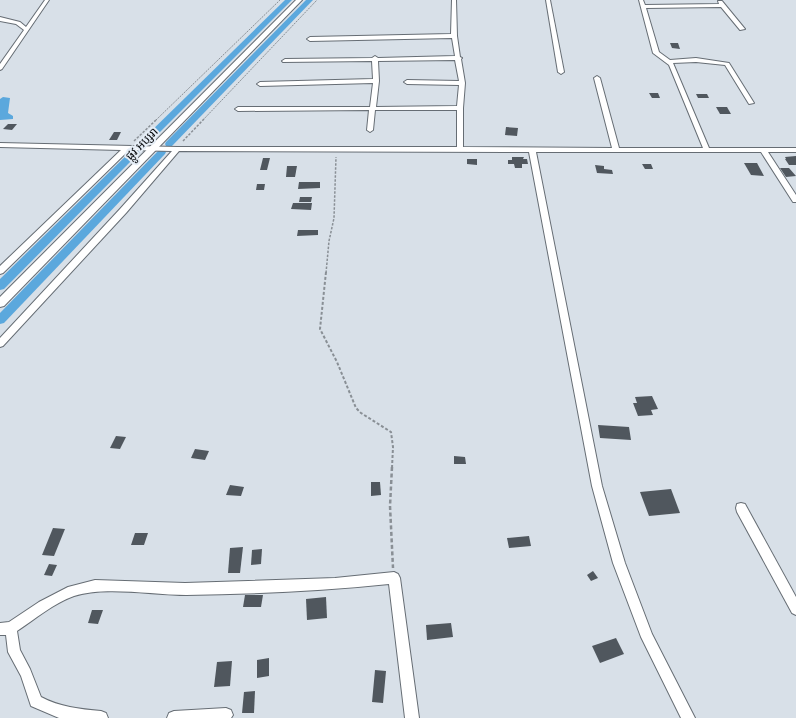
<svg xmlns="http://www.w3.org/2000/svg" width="796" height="718" font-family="'Exo 2','Noto Sans Khmer',sans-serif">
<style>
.water{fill:#5ba8dd}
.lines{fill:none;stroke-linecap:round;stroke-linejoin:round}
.canal{fill:#5ba8dd;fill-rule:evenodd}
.building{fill:#50575e}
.minor-casing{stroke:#666d74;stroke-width:2}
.tertiary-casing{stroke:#666d74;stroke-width:2}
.path-far3{stroke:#898f95;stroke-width:1;stroke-dasharray:2 1;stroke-linecap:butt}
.path-far2{stroke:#898f95;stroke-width:1.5;stroke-dasharray:2.5 1.5;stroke-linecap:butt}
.path-far1{stroke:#898f95;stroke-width:2;stroke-dasharray:3 2;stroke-linecap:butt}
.path{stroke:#898f95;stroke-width:2.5;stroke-dasharray:4 2.5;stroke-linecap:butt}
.minor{fill:#fff;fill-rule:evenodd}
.tertiary{fill:#fff;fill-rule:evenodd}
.labels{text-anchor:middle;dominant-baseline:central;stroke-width:4;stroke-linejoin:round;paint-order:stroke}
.far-street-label{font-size:12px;fill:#0d1013;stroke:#e5edf6}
</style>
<rect width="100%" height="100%" fill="#d8e0e8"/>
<path class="water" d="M3,97l7,1 -2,15 5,3v3l-13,1v-21z"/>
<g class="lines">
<g class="canal">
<path d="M285,0h7l-145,145h-6l-1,-2 1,-2z"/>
<path d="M306,0h7l-141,146h-6l-1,-2 1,-2z"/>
<path d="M136,148l3,1 1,2 -1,2 -135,136 -4,1v-11l133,-130z"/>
<path d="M162,149l4,3 -1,2 -161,169 -4,1v-11l159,-163z"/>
</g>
</g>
<g class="building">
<path d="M670,43h8l2,6 -8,-1z"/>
<path d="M649,93h9l2,5h-8z"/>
<path d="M696,94h11l2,4h-11z"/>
<path d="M716,107h11l4,7h-11z"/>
<path d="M8,124h9l-5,6 -9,-1z"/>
<path d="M506,127l12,1 -1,8 -12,-1z"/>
<path d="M114,132h7l-4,8h-8z"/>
<path d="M796,156v9h-7l-4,-6h1l-1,-2z"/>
<path d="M512,157h12l-1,2h4l1,5h-6v4h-7l-1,-4h-6v-4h4z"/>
<path d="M263,158h7l-3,12h-7z"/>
<path d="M467,159h10v6l-10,-1z"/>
<path d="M744,163h13l7,13 -13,-1z"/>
<path d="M642,164h9l2,5h-8z"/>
<path d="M595,165l9,1v3l8,1 1,4 -16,-1z"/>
<path d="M287,166h10l-2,11h-9z"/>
<path d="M780,168h9l7,8 -10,1z"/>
<path d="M299,182h21v6l-22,1z"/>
<path d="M257,184h8l-1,6h-8z"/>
<path d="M300,197h12l-1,5h-12z"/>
<path d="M293,203h19l-1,7 -20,-1z"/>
<path d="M298,230h20v5l-21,1z"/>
<path d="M652,396l6,13 -7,1 2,5 -15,1 -5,-13h4l-2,-6z"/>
<path d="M598,425l31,2 2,13 -31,-2z"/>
<path d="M116,436l10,1 -6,12 -10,-1z"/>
<path d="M195,449l14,2 -4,9 -14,-2z"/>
<path d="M454,456l11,1 1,7h-12z"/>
<path d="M371,482h9l1,13 -10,1z"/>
<path d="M230,485l14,2 -3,9 -15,-1z"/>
<path d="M671,489l9,24 -31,3 -9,-24z"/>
<path d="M53,528l12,1 -11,27 -12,-1z"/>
<path d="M135,533h13l-4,12h-13z"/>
<path d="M529,536l2,10 -22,2 -2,-10z"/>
<path d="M243,547l-3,26h-12l2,-25z"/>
<path d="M262,549l-1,15 -10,1 1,-15z"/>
<path d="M49,564l8,1 -5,11 -8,-1z"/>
<path d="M593,571l5,7 -7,3 -4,-6z"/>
<path d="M245,595h18l-2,12h-18z"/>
<path d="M326,597l1,21 -20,2 -1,-21z"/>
<path d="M92,610h11l-5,14 -10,-1z"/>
<path d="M451,623l2,14 -26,3 -1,-15z"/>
<path d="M616,638l8,16 -24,9 -8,-17z"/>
<path d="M269,658v18l-12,2v-18z"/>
<path d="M232,661l-2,25 -16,1 3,-25z"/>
<path d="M375,670l11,1 -3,32 -11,-1z"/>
<path d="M255,691l-1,22h-12l2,-21z"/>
</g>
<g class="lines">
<g class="minor-casing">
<g id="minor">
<path d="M45,0h4l-47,69 -2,1v-6l24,-34 -8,-6 -16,-3v-4l20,5 6,5z"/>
<path d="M452,0h4l1,36 3,21 2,1 -1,1 4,24 -2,25v39l149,1 -18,-70 3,-2 3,2 19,70h84l-34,-83 -16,-12 -14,-53h4l2,5 74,-1 -1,-3h4l23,28 -5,1 -19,-23 -75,1 13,44 11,8 26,-2 33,5 25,40 -5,1 -24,-39 -29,-3 -23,1 36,85h87v4h-28l28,43v7h-3l-32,-50h-225l66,334 23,77 27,71 43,84h-14l-40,-81 -28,-74 -21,-77 -63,-334 -350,-1 -53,62 -123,133 -3,1v-9l120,-129 52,-58 -43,-1 -126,123 -3,1v-8l121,-116 -121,-3v-4l177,4h280v-37h-82l-2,20 -3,2 -3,-2 2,-20 -131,1 -3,-2 3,-2h132l3,-24 -113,3 -3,-2 3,-2 113,-3 -1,-18 -89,1 -1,-1 3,-2 87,-1 3,-2 3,2 77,-2 -3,-18 -142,3 -3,-2 3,-2 141,-3zM455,60l4,21 -52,-1 -3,2 3,2 52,1 -2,21 -81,1 3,-26 -1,-20z"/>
<path d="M546,0h4l14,72 -3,2 -3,-2z"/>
<path d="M741,503l4,1 51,93v18l-4,-2 -55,-101 -1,-4 1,-4z"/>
<path d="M394,572l4,2 2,4 19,140h-14l-16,-134c-67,7 -135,10 -203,11 -34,0 -80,-9 -112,1 -20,7 -39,23 -57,35l3,19 10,19 11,28c19,10 38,12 60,14l5,2 2,5h-49l-28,-12 -10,-30 -13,-24 -2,-17h-6v-12l9,-1 30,-20 29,-15 27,-7 90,3 150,-5z"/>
<path d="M226,708l5,2 2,5 -2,3h-64l2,-5 5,-2z"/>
</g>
</g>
<g class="tertiary-casing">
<path id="tertiary" d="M296,0h6l-298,306 -4,1v-10z"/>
</g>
<g class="path-far3">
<path d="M156,120l124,-120"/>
<path d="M203,120l114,-120"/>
</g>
<g class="path-far2">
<path d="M134,141l23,-22"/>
<path d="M183,141l21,-22"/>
<path d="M326,273l3,-32 5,-23 2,-61"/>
</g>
<path class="path-far1" d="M326,272l-6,57 17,33 19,46 5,5 30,19 2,15 -1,21"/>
<path class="path" d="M392,467l-2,39 3,62"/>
<use href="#minor" class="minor"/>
<use href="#tertiary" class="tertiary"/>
</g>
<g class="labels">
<g class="far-street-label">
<text transform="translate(141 143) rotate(-45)">ផ្លូវ អប្សរា</text>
</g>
</g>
</svg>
